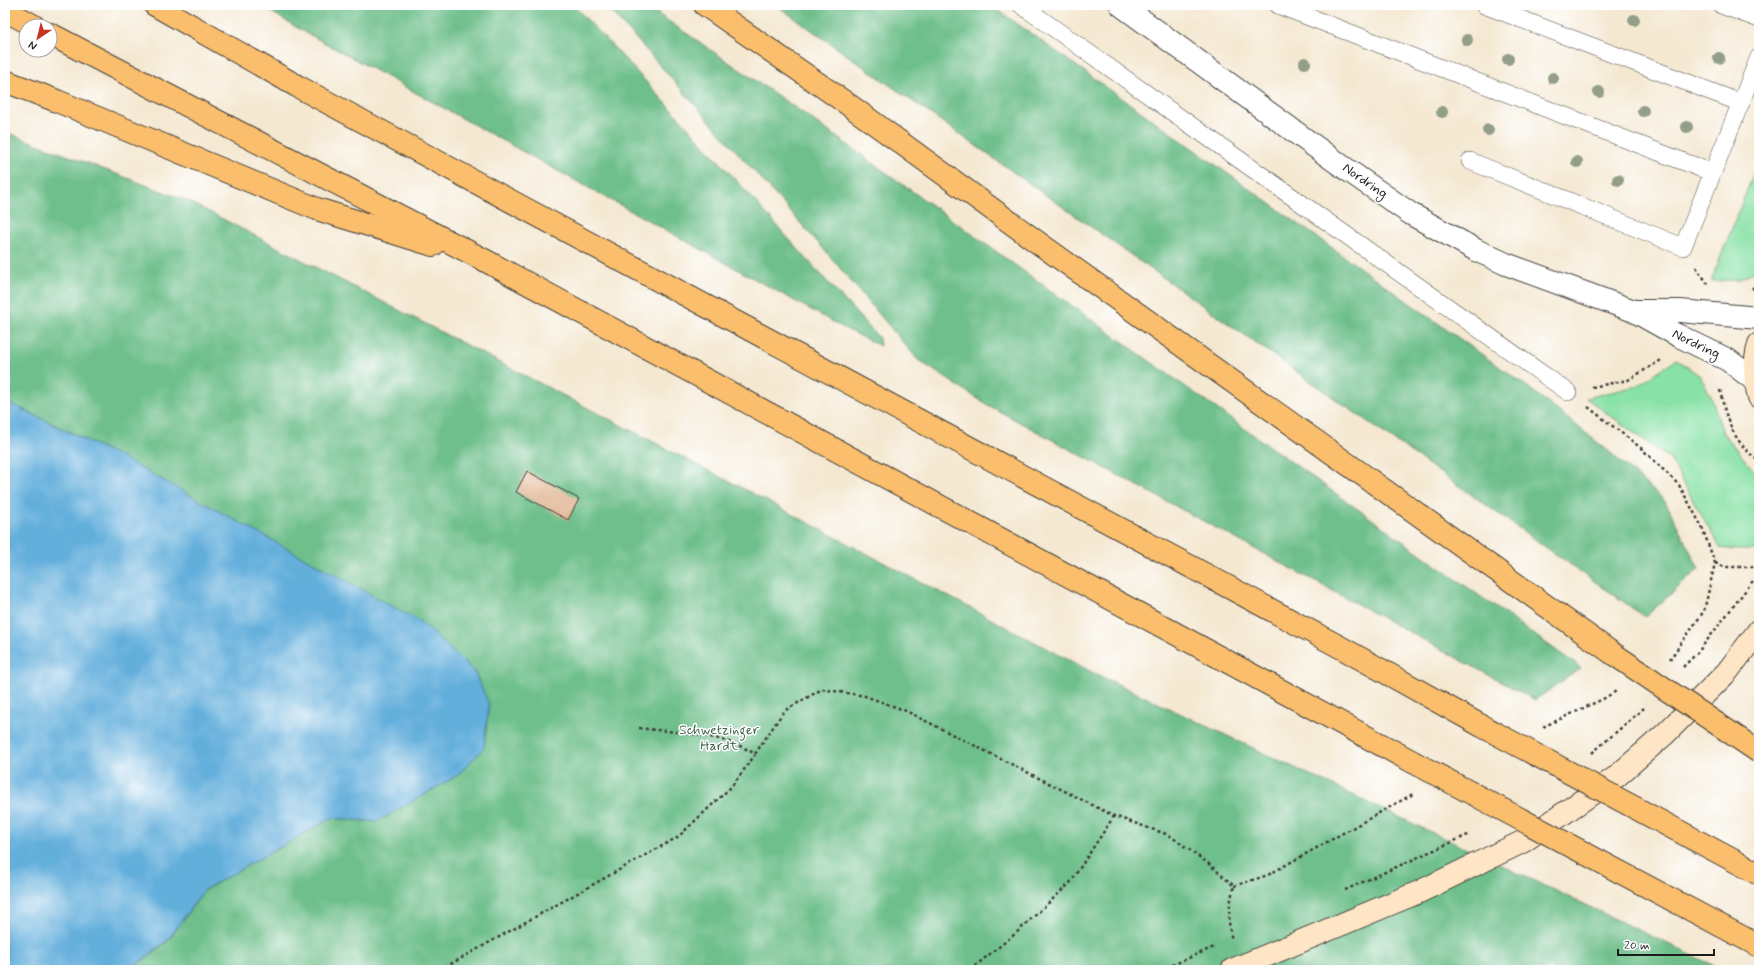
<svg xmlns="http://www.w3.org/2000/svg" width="1764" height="975" font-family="Mynerve,sans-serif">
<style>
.green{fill:#88e1a6;stroke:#527e61}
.forest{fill:#6ebf8b;stroke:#456e54}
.water{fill:#64afdc;stroke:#40667c}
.building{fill:#e3bb9b}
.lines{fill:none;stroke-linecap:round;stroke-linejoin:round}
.service-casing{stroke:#3c3b37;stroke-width:18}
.minor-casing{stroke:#3c3b37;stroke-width:24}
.secondary-casing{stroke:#3c3b37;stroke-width:24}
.motorway-casing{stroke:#3c3b37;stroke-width:24}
.path{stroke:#3c3b37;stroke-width:2.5;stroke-dasharray:3 3;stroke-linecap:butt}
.service{stroke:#fff;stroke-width:17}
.minor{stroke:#fff;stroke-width:22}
.secondary{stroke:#fde5c5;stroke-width:22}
.motorway{stroke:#fabe6d;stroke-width:22}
.motorway-bridge-casing{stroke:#3c3b37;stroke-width:24;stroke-linecap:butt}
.motorway-bridge{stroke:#fabe6d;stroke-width:22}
.tree{fill:#929e88}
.labels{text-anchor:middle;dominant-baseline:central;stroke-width:3;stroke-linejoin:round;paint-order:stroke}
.street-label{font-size:14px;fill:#1c1c1c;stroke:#fff}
.park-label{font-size:14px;fill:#42614c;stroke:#fff}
</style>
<rect width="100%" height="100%" fill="#fff"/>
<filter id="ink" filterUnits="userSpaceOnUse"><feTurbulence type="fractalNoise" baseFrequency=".025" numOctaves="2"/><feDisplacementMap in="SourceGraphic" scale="8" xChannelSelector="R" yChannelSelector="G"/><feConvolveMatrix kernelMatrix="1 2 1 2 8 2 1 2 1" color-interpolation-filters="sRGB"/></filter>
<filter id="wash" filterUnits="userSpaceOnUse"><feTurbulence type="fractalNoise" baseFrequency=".012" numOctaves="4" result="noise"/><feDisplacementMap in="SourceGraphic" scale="16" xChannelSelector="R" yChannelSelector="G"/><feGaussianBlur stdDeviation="0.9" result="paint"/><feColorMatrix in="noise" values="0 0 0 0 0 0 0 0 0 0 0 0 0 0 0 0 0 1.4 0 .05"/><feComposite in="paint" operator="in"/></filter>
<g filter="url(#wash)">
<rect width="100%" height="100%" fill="#f4e8d1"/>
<g class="green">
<path d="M1759,160v109l-21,11 -27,1z"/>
<path d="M1676,359l24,17 11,20 12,37 36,44v73h-21l-18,-2 -50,-89 -84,-61 51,-12z"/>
</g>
<g class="forest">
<path d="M260,5h313c106,108 204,223 306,333l1,8 -36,-18 -548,-301z"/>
<path d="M604,5h41l158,108 258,185 520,370 -46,32 -549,-296 -68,-44 -90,-106 -197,-221z"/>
<path d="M776,5h215l538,383 77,61 59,52 34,68 -54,48z"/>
<path d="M5,132l183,69 558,289 344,181 633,299h-1593l39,-30 35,-50 128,-72 45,4 -258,-366 -114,-55z"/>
</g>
<path class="water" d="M5,401l114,55 302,166 53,49 15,33 -5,44 -26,27 -81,47 -45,-4 -128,72 -36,50 -38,30h-125z"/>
<g id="blocks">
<path class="building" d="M527,471l52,28 -11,21 -52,-28z"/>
</g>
</g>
<g filter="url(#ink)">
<use href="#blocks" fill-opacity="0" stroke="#3c3b37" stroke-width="1"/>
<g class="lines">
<g class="service-casing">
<g id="service">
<path d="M1021,5l547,387"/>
<path d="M1278,5l435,168"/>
<path d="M1484,5l257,98"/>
<path d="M1721,5l38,14"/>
<path d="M1470,161l213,86 76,-190"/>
</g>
</g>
<g class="minor-casing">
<g id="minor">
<path d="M1121,5l218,159 72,50 65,36 30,14 128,47 43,24 51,25 26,20"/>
<path d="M1636,311h44l79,7"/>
</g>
</g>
<g class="secondary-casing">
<g id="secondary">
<path d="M1759,344c-5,19 -5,34 0,53"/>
<path d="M1232,970l187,-78 105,-51 92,-64 49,-43 62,-62 32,-42"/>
</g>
</g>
<g class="motorway-casing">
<g id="motorway">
<path d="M155,5l142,81 1043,561 140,78"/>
<path d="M705,5l144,100 184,134 579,414"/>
<path d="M5,10l29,16"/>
<path d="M50,34l438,228 925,500"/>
<path d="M5,81l52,20 260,108 116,36"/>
</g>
</g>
<g class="path">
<path d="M1696,267l12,17"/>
<path d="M1752,289l7,-7"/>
<path d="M1592,387l36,-7 35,-21"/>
<path d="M1720,390c6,29 13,52 39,71"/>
<path d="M1588,407l53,41 38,37 23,42 13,36 -11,48 -34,48"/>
<path d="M1715,563l10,4h34"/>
<path d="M1683,667l15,-15 61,-79"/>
<path d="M1543,727l60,-28 15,-9"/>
<path d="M639,728c39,5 83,5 116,26l29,-43 38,-22 43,7 39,14 210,106 55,19 40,29 25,22c-5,19 -7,35 -2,54"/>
<path d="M1592,753l52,-45"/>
<path d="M1234,886l34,-11 145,-81"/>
<path d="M1345,890l125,-56"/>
<path d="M440,970l238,-133 53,-50 24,-32"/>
<path d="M970,970l45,-36 55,-51 44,-67"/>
<path d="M1161,970l53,-23"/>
</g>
<use href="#service" class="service"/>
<use href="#minor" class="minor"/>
<use href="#secondary" class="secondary"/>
<use href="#motorway" class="motorway"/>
<g class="motorway-bridge-casing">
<g id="motorway-bridge">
<path d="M1612,653l147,99"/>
<path d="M1480,725l279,149"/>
<path d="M1413,762l346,184"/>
</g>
</g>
<use href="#motorway-bridge" class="motorway-bridge"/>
</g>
<g class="tree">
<circle cx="1634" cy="20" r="6"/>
<circle cx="1467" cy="40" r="6"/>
<circle cx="1719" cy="58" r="6"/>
<circle cx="1508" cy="59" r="6"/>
<circle cx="1305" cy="63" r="6"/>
<circle cx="1553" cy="78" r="6"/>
<circle cx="1599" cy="92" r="6"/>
<circle cx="1643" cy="111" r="6"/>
<circle cx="1442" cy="112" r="6"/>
<circle cx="1687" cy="127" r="6"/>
<circle cx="1488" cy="130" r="6"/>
<circle cx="1577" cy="162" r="6"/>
<circle cx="1618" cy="180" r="6"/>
</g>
</g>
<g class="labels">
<g class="street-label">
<text transform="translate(1365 181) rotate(35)">Nordring</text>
<text transform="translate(1696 344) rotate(26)">Nordring</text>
</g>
<g class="park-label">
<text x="719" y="730">Schwetzinger<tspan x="719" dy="16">Hardt</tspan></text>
</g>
</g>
<rect width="1764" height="975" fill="none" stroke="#fff" stroke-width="20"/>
<g transform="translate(38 38) rotate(215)"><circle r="19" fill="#ffffff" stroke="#a4a4a4"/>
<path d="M0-3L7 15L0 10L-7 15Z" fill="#c8321e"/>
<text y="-6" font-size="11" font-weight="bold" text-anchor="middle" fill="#1c1c1c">N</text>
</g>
<path d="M1618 949v6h96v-6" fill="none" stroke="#1c1c1c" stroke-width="2"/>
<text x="1624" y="949" font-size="12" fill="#1c1c1c" stroke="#ffffff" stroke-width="3" paint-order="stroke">20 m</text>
</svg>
